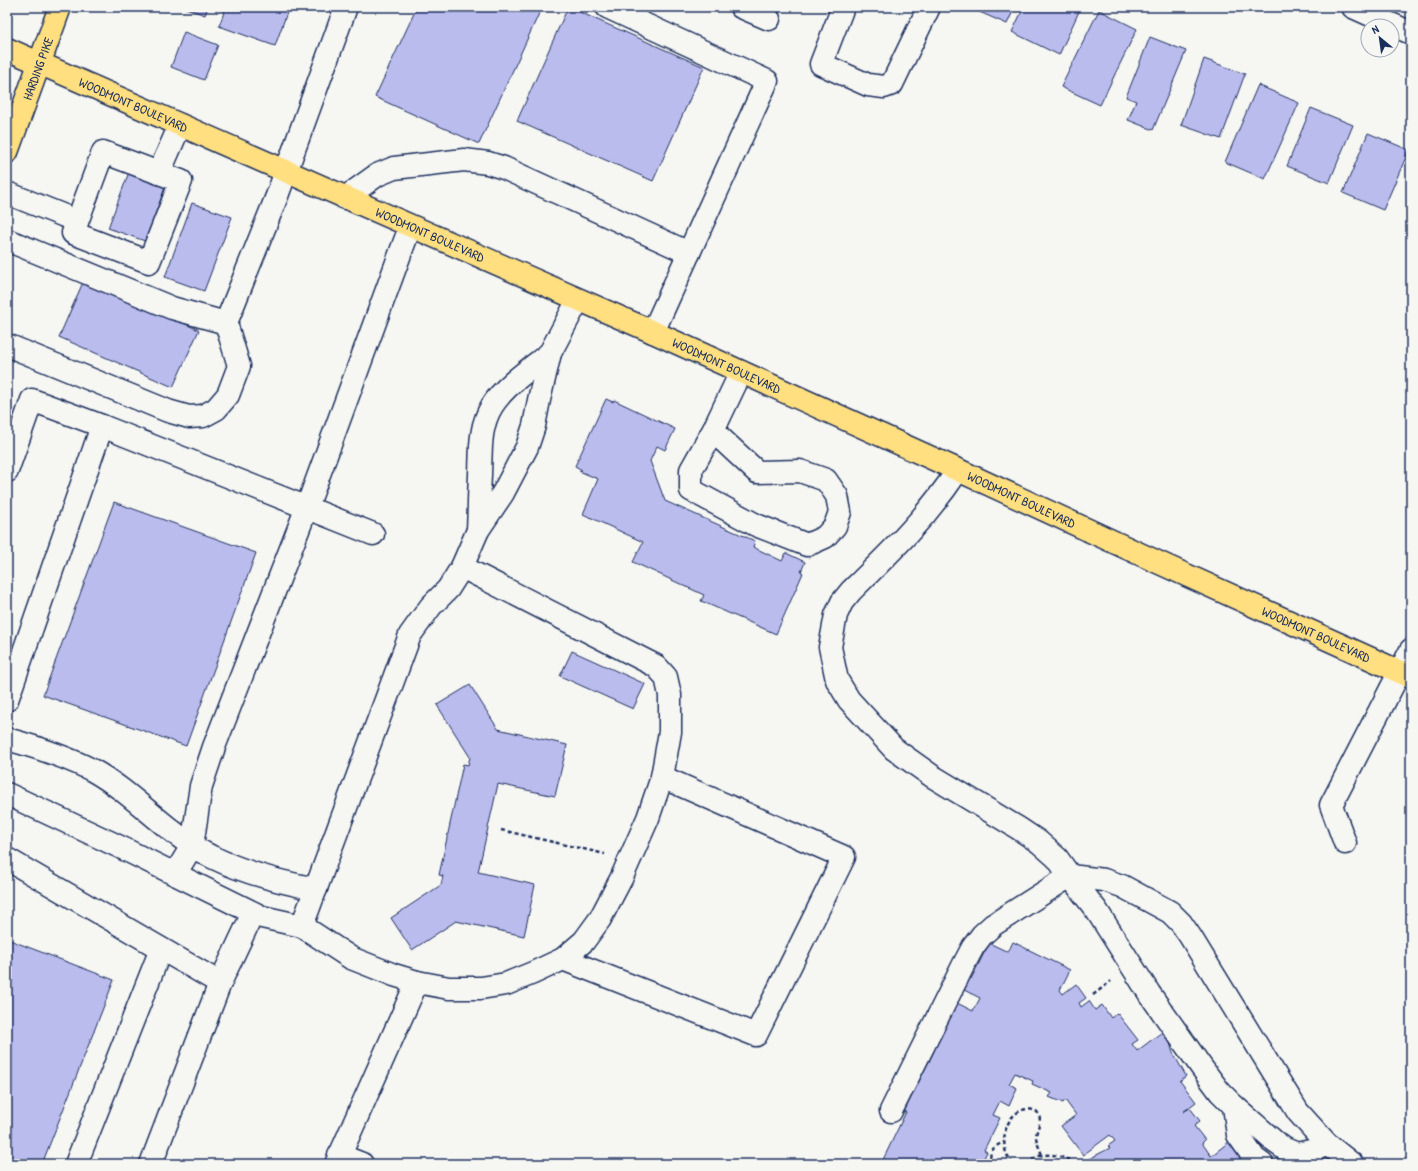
<svg xmlns="http://www.w3.org/2000/svg" width="1418" height="1171" font-family="'Patrick Hand',sans-serif">
<style>
.building{fill:#bbbcee;stroke:#1b2f5e}
.lines{fill:none;stroke-linecap:round;stroke-linejoin:round}
.minor-casing{stroke:#1b2f5e;stroke-width:25}
.major-casing{stroke:#1b2f5e;stroke-width:25}
.path{stroke:#1b2f5e;stroke-width:2.5;stroke-dasharray:4 3;stroke-linecap:butt}
.minor{stroke:#f6f6f2;stroke-width:22}
.major{stroke:#ffdf80;stroke-width:22}
.labels{text-anchor:middle;dominant-baseline:central;stroke-width:4;stroke-linejoin:round;paint-order:stroke}
.street-label{font-size:13px;fill:#1b2f5e;stroke:#f6f6f2}
</style>
<rect width="100%" height="100%" fill="#f6f6f2"/>
<filter id="ink" filterUnits="userSpaceOnUse"><feTurbulence type="fractalNoise" baseFrequency=".025" numOctaves="2"/><feDisplacementMap in="SourceGraphic" scale="8" xChannelSelector="R" yChannelSelector="G"/><feConvolveMatrix kernelMatrix="1 2 1 2 8 2 1 2 1" color-interpolation-filters="sRGB"/></filter>
<g filter="url(#ink)">
<g class="building">
<path d="M183,7h25l-3,8z"/>
<path d="M226,7h63l-14,39 -56,-20z"/>
<path d="M417,7h125l-63,137 -104,-47z"/>
<path d="M568,7l136,60 -51,114 -136,-60z"/>
<path d="M968,7h47l-8,17z"/>
<path d="M1024,7h57l-22,48 -47,-23z"/>
<path d="M1099,10l38,19 -37,76 -39,-18z"/>
<path d="M184,32l34,13 -14,35 -33,-13z"/>
<path d="M1150,37l36,14 -33,79 -25,-10 8,-19 -10,-4z"/>
<path d="M1204,59l41,15 -24,65 -40,-14z"/>
<path d="M1258,85l41,18 -34,76 -40,-17z"/>
<path d="M1311,108l42,17 -24,58 -42,-17z"/>
<path d="M1368,133l41,17 -26,60 -40,-17z"/>
<path d="M129,172l37,13 -21,56 -37,-13z"/>
<path d="M192,203l40,14 -28,74 -39,-14z"/>
<path d="M84,280l115,50 -26,57 -114,-50z"/>
<path d="M606,399l7,3 1,-2 61,29 -10,21 -8,-4 -7,15 15,40 90,40 -2,6 29,14 4,-8 19,9 -4,10 2,1 -27,61 -75,-33 3,-6 -71,-33 10,-20 -60,-28 15,-35 -19,-8 3,-1 -7,-4z"/>
<path d="M114,502l142,51 -70,193 -143,-51z"/>
<path d="M572,651l73,33 -12,25 -73,-33z"/>
<path d="M470,685l28,44 69,16 -12,51 -57,-12 -20,88 57,13 -11,51 -68,-15 -44,29 -21,-32 50,-33 2,-9 -4,-1 24,-111 5,1 2,-8 -33,-52z"/>
<path d="M7,939l107,41 -72,184h-23l-12,-5z"/>
<path d="M1013,942l57,28 -10,20 3,4 13,-10 10,14 -7,5 2,4 8,-6 6,9 7,-5 9,13 6,-5 21,27 -6,4 5,7 29,-22 7,24 13,23 -6,5 16,21 -13,10 7,-4 10,13 -6,5 11,14 -3,3 9,13 27,-21 13,19 -13,10h-159l31,-16 -2,-2 7,-5 -5,-6 -27,20 -22,-29 15,-11 -11,-15 -2,3 -14,-6 3,-4 -20,-9 1,-3 -18,-8 -6,11 8,4 -8,18 -9,-5 -7,14 7,3 -16,32 3,2 -6,12h-100l25,-52h-2l30,-61 -3,-1 24,-48 18,9 2,-5h1l4,-8 -16,-8 6,-12 1,1 18,-36 19,9z"/>
</g>
<g class="lines">
<g class="minor-casing">
<g id="minor">
<path d="M607,7l160,74 -114,251"/>
<path d="M741,7l28,12"/>
<path d="M843,7l-22,57 47,21 16,2 8,-3 37,-77"/>
<path d="M1353,7l58,26"/>
<path d="M159,173l22,8 -32,81 -76,-29 30,-81 56,21 21,-48"/>
<path d="M7,193l70,28"/>
<path d="M345,198l32,-23 17,-7 70,-8 24,3 16,5 185,85"/>
<path d="M7,240l165,68 54,15"/>
<path d="M7,345l161,66 21,6 14,-1 13,-7 12,-14 11,-29 -13,-43 51,-127 69,-189"/>
<path d="M713,431l44,41 43,-1 26,9 11,16 3,16 -5,14 -10,11 -18,8 -51,-20 -65,-35v-20l22,-39 28,-59"/>
<path d="M7,471l25,-71 70,26 271,108"/>
<path d="M478,530c1,-19 1,-37 2,-55 1,-24 -1,-48 12,-69 12,-20 39,-38 58,-53"/>
<path d="M7,700l95,-274"/>
<path d="M7,739c29,8 58,17 85,31 36,20 65,52 99,75 6,5 14,8 21,12 33,16 67,25 104,32"/>
<path d="M7,794l113,53 142,70 40,9 49,32 43,17 23,7 32,6h32l25,-4 27,-11 30,-14 21,-18 16,-22 21,-40 27,-61 14,-41 8,-45v-37l-4,-18 -10,-11 -194,-99"/>
<path d="M1345,843l-14,-38 80,-155"/>
<path d="M7,859l213,124 33,-70"/>
<path d="M175,874l17,-28 9,-60 13,-39 93,-240 103,-280"/>
<path d="M1070,876l34,4 18,6 48,26 11,11 9,13 108,176 29,32 25,20"/>
<path d="M1070,876l27,35 52,82 53,75 18,24 14,14 41,36 10,7 12,5 18,-4 12,-6"/>
<path d="M302,926l108,-291 21,-29 17,-17 14,-22 16,-37 25,-37 24,-46 7,-21 5,-26 11,-47 28,-53"/>
<path d="M563,959l193,76 88,-178 -182,-80"/>
<path d="M1234,1106l4,29 17,24 7,5"/>
<path d="M891,1111l73,-147 9,-17 9,-12 11,-10 77,-49 -13,-18 -18,-16 -21,-14 -86,-52 -38,-27 -45,-49 -12,-20 -7,-33 6,-32 6,-13 9,-11c40,-39 76,-74 107,-121"/>
<path d="M339,1155l23,9"/>
<path d="M76,1164l85,-215"/>
<path d="M151,1164l69,-181"/>
<path d="M336,1164l81,-182"/>
</g>
</g>
<g class="major-casing">
<g id="major">
<path id="s1" d="M7,49l646,283 305,138 184,85 269,122"/>
<path id="s2" d="M7,152l53,-145"/>
</g>
</g>
<g class="path">
<path d="M501,830l104,24"/>
<path d="M1093,995l18,-14"/>
<path d="M993,1164c-7,-11 1,-18 11,-22"/>
<path d="M1013,1164c-20,-21 -3,-64 23,-53 8,7 1,16 0,25 0,6 4,13 6,19"/>
<path d="M1027,1164c13,-15 35,-9 50,0"/>
</g>
<use href="#minor" class="minor"/>
<use href="#major" class="major"/>
</g>
</g>
<g class="labels">
<g class="street-label">
<text stroke="none"><textPath href="#s2" startOffset="89">HARDING PIKE</textPath></text>
<text stroke="none"><textPath href="#s1" startOffset="138">WOODMONT BOULEVARD</textPath></text>
<text stroke="none"><textPath href="#s1" startOffset="462">WOODMONT BOULEVARD</textPath></text>
<text stroke="none"><textPath href="#s1" startOffset="786">WOODMONT BOULEVARD</textPath></text>
<text stroke="none"><textPath href="#s1" startOffset="1110">WOODMONT BOULEVARD</textPath></text>
<text stroke="none"><textPath href="#s1" startOffset="1434">WOODMONT BOULEVARD</textPath></text>
</g>
</g>
<rect width="1418" height="1171" fill="none" stroke="#f6f6f2" stroke-width="24"/>
<rect x="12" y="12" width="1394" height="1147" fill="none" stroke="#1b2f5e" stroke-width="1.5" filter="url(#ink)"/>
<g transform="translate(1380 38) rotate(331)"><circle r="19" fill="#f6f6f2" stroke="#9ea6b7"/>
<path d="M0-3L7 15L0 10L-7 15Z" fill="#1b2f5e"/>
<text y="-6" font-size="11" font-weight="bold" text-anchor="middle" fill="#1b2f5e">N</text>
</g>
</svg>
